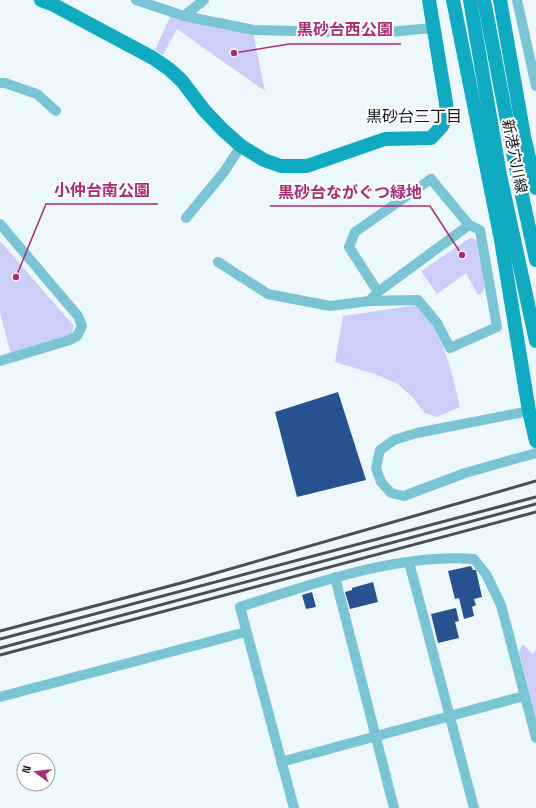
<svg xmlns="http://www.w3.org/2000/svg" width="536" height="808" font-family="'Space Grotesk','Noto Sans JP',sans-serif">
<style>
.green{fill:#cbcff8}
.building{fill:#28528f}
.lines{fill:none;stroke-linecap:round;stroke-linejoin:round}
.street{stroke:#7ac4d3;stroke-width:10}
.secondary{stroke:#10aac1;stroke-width:14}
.rail{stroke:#484e51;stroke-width:3}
.labels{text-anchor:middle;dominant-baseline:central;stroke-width:4;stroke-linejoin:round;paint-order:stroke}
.street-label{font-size:15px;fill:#14181a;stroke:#fff}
.neighbourhood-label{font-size:16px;fill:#14181a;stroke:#fff}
.leader{fill:none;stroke:#ad2c78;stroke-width:1.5}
.callout-dot{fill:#ad2c78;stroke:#fff;stroke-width:1.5}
.callout-label{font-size:16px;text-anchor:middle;font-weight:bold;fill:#ad2c78;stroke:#fff;stroke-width:4;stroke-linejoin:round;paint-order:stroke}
</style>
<rect width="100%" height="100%" fill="#ecf7fe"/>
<g class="green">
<path d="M171,15l82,18 12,58 -88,-62 -14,26 -8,-5z"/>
<path d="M470,238l7,2 8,47 -3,6 -4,2 -12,-22 -29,21 -16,-23z"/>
<path d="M0,241l74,85 -3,10 -60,18 -11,-41z"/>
<path d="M417,305c26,28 35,66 43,102l-23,10 -12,-4 -12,-15 -15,-14 -23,-10 -40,-12 8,-46z"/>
<path d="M522,644l11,10 3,-4v67l-17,-65z"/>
</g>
<g class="building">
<path d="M338,392l28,88 -69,17 -22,-85z"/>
<path d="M471,566l2,4h3l6,27 -8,2 2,6 -4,2 2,9 -10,3 -5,-21 -4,1 -7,-28z"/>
<path d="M373,582l5,20 -28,7 -5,-17 7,-2v-2z"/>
<path d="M312,592l4,15 -10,2 -4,-14z"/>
<path d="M456,608l3,13 -4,1 4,16 -21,5 -7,-29z"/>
</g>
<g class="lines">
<g class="street">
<path d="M136,0l48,16 70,14 124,3 54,-5"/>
<path d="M517,0l19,86"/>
<path d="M184,16l20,-16"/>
<path d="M0,83h5l32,11 19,17"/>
<path d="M186,218l38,-46 17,-26"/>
<path d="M0,224l78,92 4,10 -5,10 -7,4 -70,21"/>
<path d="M218,262l50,32 62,12 39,-5 9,-9 91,-67 -38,-46 -76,53 -6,15 29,45"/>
<path d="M369,301l49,-1 19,23 13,25 47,-21 -17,-97 -11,-5"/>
<path d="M529,411l-112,22 -23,7 -14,10 -4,18 5,14 10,11 13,3 61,-23 71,-20"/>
<path d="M409,562l65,246"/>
<path d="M335,577l59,231"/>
<path d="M0,697l246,-65"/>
<path d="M281,762l243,-66"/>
<path d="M294,808l-54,-201c72,-23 159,-54 234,-48l12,15 15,31 35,133"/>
</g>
<g class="secondary">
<path d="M41,0l13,5 99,53 16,11 13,12 22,29 19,20 18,16 23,14 17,6h26l78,-27 46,-1 11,-12 5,-11 -1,-12 -17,-103"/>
<path d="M453,0l48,240 28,171 7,30"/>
<path d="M470,0l30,175 36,166"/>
<path d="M484,0l31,163 21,97"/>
<path d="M500,0l24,136 12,52"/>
</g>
<g class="rail">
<path d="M0,631l181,-48 355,-102"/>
<path d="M0,639l536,-142"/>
<path d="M0,648l536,-144"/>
<path d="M0,655l536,-143"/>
</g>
</g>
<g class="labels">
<g class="street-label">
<text transform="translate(515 156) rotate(79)">新港穴川線</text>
</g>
<g class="neighbourhood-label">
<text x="414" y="116">黒砂台三丁目</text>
</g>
</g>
<path class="leader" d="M234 53L289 44H401M16 277L46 204H158M462 255L430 206H270"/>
<g class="callout-dot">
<circle cx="234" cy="53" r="4"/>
<circle cx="16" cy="277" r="4"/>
<circle cx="462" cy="255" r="4"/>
</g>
<g class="callout-label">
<text x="345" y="35">黒砂台西公園</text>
<text x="102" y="196">小仲台南公園</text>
<text x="350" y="198">黒砂台ながぐつ緑地</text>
</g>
<g transform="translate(36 772) rotate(285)"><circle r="19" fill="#ffffff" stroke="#a1a3a3"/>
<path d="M0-3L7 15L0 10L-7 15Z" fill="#ad2c78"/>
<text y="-6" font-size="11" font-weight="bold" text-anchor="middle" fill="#14181a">N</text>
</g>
</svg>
